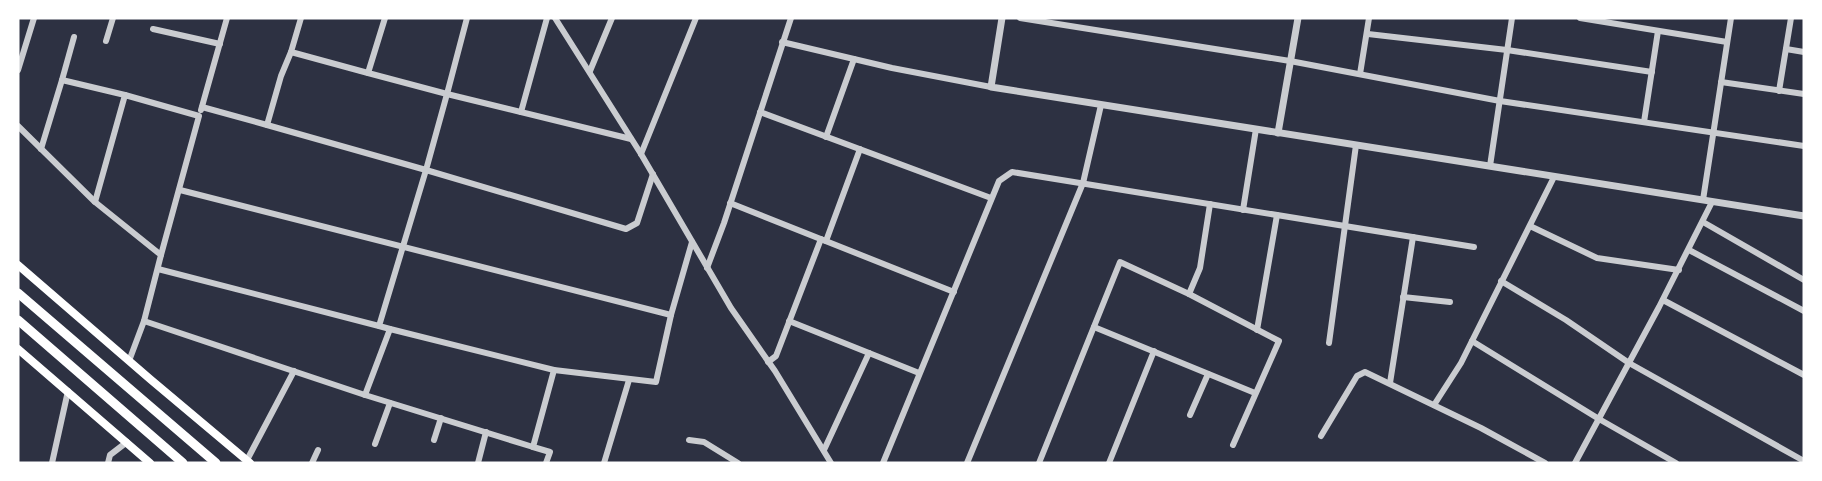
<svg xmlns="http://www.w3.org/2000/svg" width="1822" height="481" font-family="Ubuntu,sans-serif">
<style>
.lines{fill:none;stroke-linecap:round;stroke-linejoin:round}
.minor{stroke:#caccd0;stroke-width:6}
.tertiary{stroke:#caccd0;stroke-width:7}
.secondary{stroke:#fff;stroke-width:8}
.trunk{stroke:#fff;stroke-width:9}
</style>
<rect width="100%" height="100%" fill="#2d3142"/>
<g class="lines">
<g class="minor">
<path d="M301,18l-10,34 77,21"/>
<path d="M385,18l-17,55 79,21 20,-76"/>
<path d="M555,18l86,136 90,154 44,63 56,92"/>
<path d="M1020,18l270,43 210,40 304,45"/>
<path d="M1580,18l147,24"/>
<path d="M153,29l67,15"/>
<path d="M1368,34l139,16 145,22"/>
<path d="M106,41l7,-23"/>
<path d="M782,42l110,26 99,19"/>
<path d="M1786,49l18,3"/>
<path d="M18,70l16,-52"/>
<path d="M590,71l22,-53"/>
<path d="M1360,74l9,-56"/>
<path d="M62,80l12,-43"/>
<path d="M1721,82l83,12"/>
<path d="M1779,91l12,-73"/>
<path d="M202,107l65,18 14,-49 10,-24"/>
<path d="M201,110l26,-92"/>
<path d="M521,112l26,-94"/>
<path d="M760,112l231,86"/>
<path d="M1644,122l14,-91"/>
<path d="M267,125l159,45 -47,156 11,3 164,41 102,12 15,-67 21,-73"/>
<path d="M18,126l77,76 66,53 -17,66 -15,40"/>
<path d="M826,137l28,-78"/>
<path d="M631,139l-184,-45 -21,76 200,59 11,-6 16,-49"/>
<path d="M41,149l21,-69 63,15"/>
<path d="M641,154l55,-136"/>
<path d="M1490,166l22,-148"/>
<path d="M180,190l491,125"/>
<path d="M1703,200l28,-182"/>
<path d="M95,202l30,-107 74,21 -38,139"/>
<path d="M730,203l224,89"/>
<path d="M1243,210l13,-81"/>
<path d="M1703,222l101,58"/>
<path d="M1530,226l67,32 82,12"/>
<path d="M826,241l34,-92"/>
<path d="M1689,250l115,61"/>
<path d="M707,268l17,-45 67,-205"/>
<path d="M158,269l221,57"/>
<path d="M1501,281l65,39 63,43 175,98"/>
<path d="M1189,294l90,47 -46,104"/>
<path d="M1403,297l47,5"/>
<path d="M1663,300l141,75"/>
<path d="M144,321l221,74 168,52"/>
<path d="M789,321l130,52"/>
<path d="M1094,327l161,66"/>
<path d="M1257,330l20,-115"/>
<path d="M1472,341l127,78 77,44"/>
<path d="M1329,343l27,-198"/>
<path d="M768,362l8,-6 45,-117"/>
<path d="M1390,383l23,-146"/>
<path d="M365,395l25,-66"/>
<path d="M1434,405l27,-42 93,-186"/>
<path d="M1190,415l18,-41"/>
<path d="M1321,436l36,-60 8,-4 116,56 64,35"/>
<path d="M434,440l7,-22"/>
<path d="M689,440l15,2 34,21"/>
<path d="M375,444l15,-41"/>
<path d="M824,450l45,-97"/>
<path d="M247,460l47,-89"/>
<path d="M52,463l16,-72"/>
<path d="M108,463l2,-8 17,-13"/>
<path d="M312,463l6,-13"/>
<path d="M478,463l8,-31"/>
<path d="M546,463l4,-11 -17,-5 21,-77"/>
<path d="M604,463l25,-83"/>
<path d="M883,463l116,-282 13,-9 462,75"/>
<path d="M967,463l116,-280 18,-78"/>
<path d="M1039,463l81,-201 69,32 11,-26 10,-64"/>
<path d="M1109,463l45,-112"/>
<path d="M1575,463l84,-156 53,-105"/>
</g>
<g class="tertiary">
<path d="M1002,18l-11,69 813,129"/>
<path d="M1278,133l20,-115"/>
</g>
<g class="secondary">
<path d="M18,265l132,114 100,84"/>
<path d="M18,349l132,114"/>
</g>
<g class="trunk">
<path d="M18,293l198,170"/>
<path d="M18,320l165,143"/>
</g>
</g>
<rect width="1822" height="481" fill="none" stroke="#ffffff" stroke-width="39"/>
</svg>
